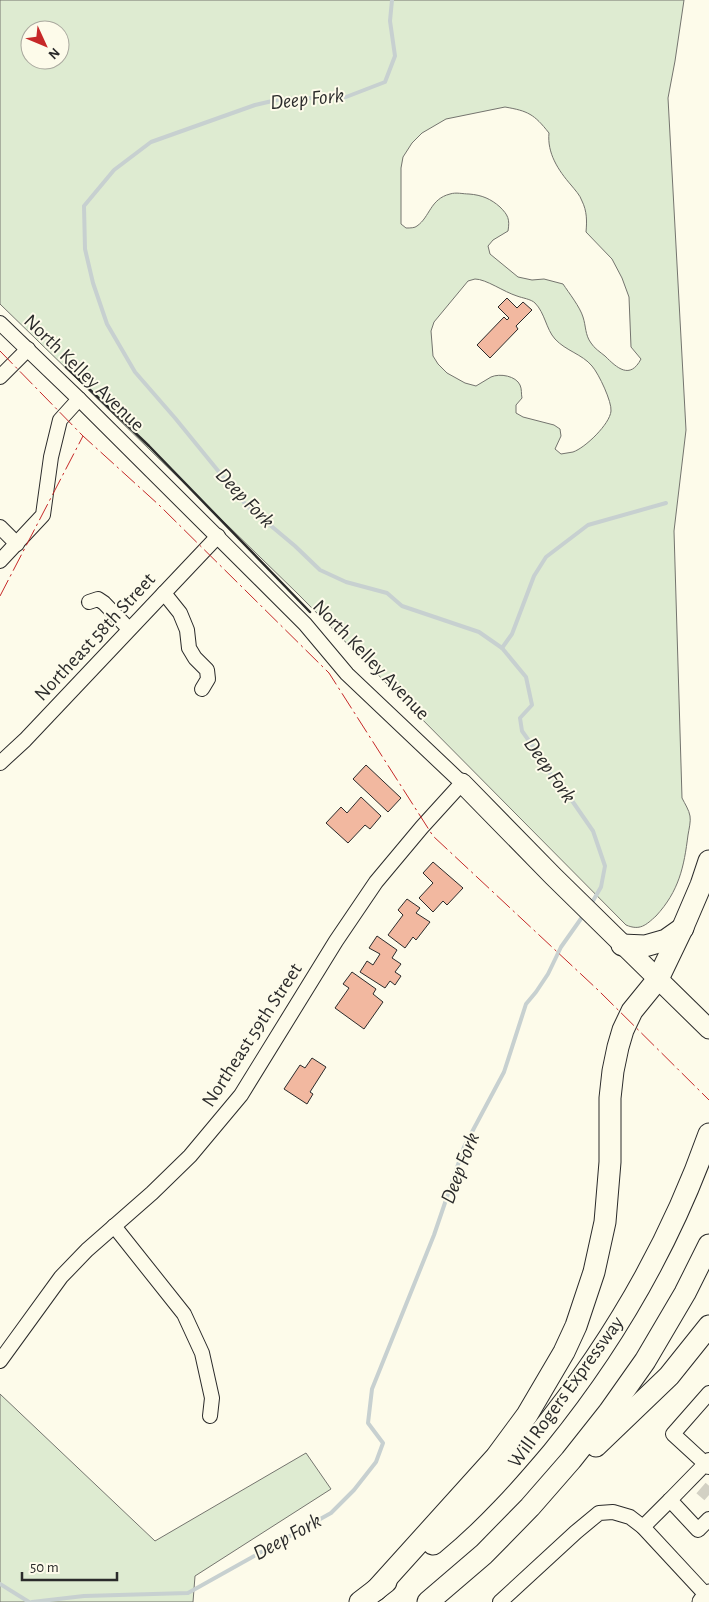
<svg xmlns="http://www.w3.org/2000/svg" width="709" height="1602" font-family="'Alegreya Sans',sans-serif">
<style>
.green{fill:#deebd1;stroke:#74746e;fill-rule:evenodd}
.lines{fill:none;stroke-linecap:round;stroke-linejoin:round}
.stream{stroke:#c7d0d0;stroke-width:4}
.building{fill:#f2b8a0;stroke:#2b2b2b}
.minor-tunnel{stroke:#d3d1c4;stroke-width:14;stroke-dasharray:14 7;stroke-linecap:butt}
.minor-casing{stroke:#2b2b2b;stroke-width:16}
.major-casing{stroke:#2b2b2b;stroke-width:21}
.highway-casing{stroke:#2b2b2b;stroke-width:23}
.minor{stroke:#fdfbea;stroke-width:14}
.major{stroke:#fdfbea;stroke-width:19}
.highway{stroke:#fdfbea;stroke-width:21}
.wall{stroke:#2b2b2b;stroke-width:2.5}
.power{stroke:#c62828;stroke-width:1;stroke-dasharray:18 4 2.5 4;stroke-linecap:butt}
.labels{text-anchor:middle;dominant-baseline:central;stroke-width:4;stroke-linejoin:round;paint-order:stroke}
.street-label{font-size:20px;fill:#2b2b2b;stroke:#fdfbea}
.water-label{font-size:21px;font-style:italic;fill:#2b2b2b;stroke:#fdfbea}
</style>
<rect width="100%" height="100%" fill="#fdfbea"/>
<g class="green">
<path d="M0,0h684l-9,61 -7,37 18,332 -12,101 8,267c3,6 7,12 8,18 1,5 -1,13 -2,19 -4,32 -9,56 -32,81 -10,9 -16,15 -30,9l-328,-331 -298,-290zM30,30h30v30h-30zM505,107c23,4 29,7 44,26 -2,20 9,37 22,52 4,5 9,10 11,16 5,10 5,20 4,31l26,27 10,19 7,19 2,50 10,12c-11,21 -24,9 -36,-3 -5,-4 -11,-8 -14,-13 -6,-8 -5,-17 -8,-26 -3,-10 -14,-24 -20,-33l-19,-5 -12,1 -14,-3 -28,-23 -2,-8 5,-6 15,-9c2,-12 0,-16 -8,-24 -9,-8 -18,-12 -31,-13 -6,0 -13,-2 -19,0 -20,5 -20,23 -33,32 -2,2 -7,2 -11,2l-5,-4v-56l2,-11 9,-14 10,-10 24,-14zM475,279c11,0 29,13 42,17 5,2 14,3 18,7 10,10 11,26 20,36 11,12 27,15 37,27 7,8 20,36 19,45 -1,13 -26,37 -38,41 -4,1 -8,1 -12,2l-6,-5 6,-13 -1,-7 -6,-4 -31,-8 -7,-4v-8l6,-7c-1,-4 0,-9 -2,-13 -4,-9 -20,-12 -29,-8 -5,3 -10,6 -15,9l-11,-3 -18,-10 -9,-9 -5,-8 -2,-25 3,-9 34,-41z"/>
<path d="M0,1394l155,147 151,-88 25,36 -136,87 -2,26h-193z"/>
</g>
<g class="lines">
<g class="stream">
<path d="M392,0l-2,21 5,35 -10,26 -39,15 -65,2 -26,6 -104,37 -37,28 -30,36 1,43 8,34 14,41 28,48 40,46 71,87 49,41 25,24 26,12 41,11 15,13 77,26 23,16 24,29 6,28 -12,13 2,13 17,24 9,16 18,21 27,39 12,35 -4,21 -11,19"/>
<path d="M502,648l10,-14 22,-58 12,-19 42,-32 78,-22"/>
<path d="M0,1584l29,18"/>
<path d="M32,1602l52,-6 104,-3 143,-80 23,-23 22,-28 7,-19 -15,-20 4,-34 62,-154 30,-88 40,-75 22,-68 10,-12 12,-18 13,-27 24,-34"/>
</g>
</g>
<g class="building">
<path d="M507,298l10,10 6,-6 9,8 -16,16 2,3 -28,29 -13,-13 27,-28 3,3 2,-2 -11,-11z"/>
<path d="M366,765l35,33 -13,14 -35,-33z"/>
<path d="M361,797l20,19 -11,13 -5,-4 -17,18 -22,-20 15,-16 6,6z"/>
<path d="M433,862l30,26 -16,17 -4,-4 -10,11 -14,-14 14,-15 -10,-10z"/>
<path d="M407,899l13,9 -4,5 14,9 -14,18 -3,-3 -8,11 -17,-13 15,-20 -5,-5z"/>
<path d="M377,936l20,14 -5,8 9,6 -6,8 6,4 -6,9 -5,-4 -5,7 -25,-16 7,-11 6,4 7,-11 -11,-6z"/>
<path d="M352,972l24,17 -3,5 10,8 -19,27 -29,-21 14,-20 -6,-4z"/>
<path d="M312,1058l14,9 -16,25 3,2 -6,10 -23,-15 16,-24 5,3z"/>
</g>
<g class="lines">
<path class="minor-tunnel" d="M701,1488l8,7"/>
<g class="minor-casing">
<g id="minor">
<path d="M0,323l79,76 226,225 42,50 115,109 -40,44 -46,55 -40,59 -95,154 -51,61 -38,37 -65,57 -26,27 -61,84"/>
<path d="M0,377l28,-28"/>
<path d="M0,527l17,17"/>
<path d="M0,561l43,-46 8,-58 9,-37 19,-21"/>
<path d="M164,593l16,20 7,17 2,18 6,10 12,12 1,9 -6,10"/>
<path d="M89,602l9,-3 6,4 25,26"/>
<path d="M0,763l25,-23 193,-204"/>
<path d="M114,1226l70,88 18,39 10,45 -2,18"/>
<path d="M709,1393l-36,41 36,33"/>
<path d="M709,1460l-39,40 28,30 11,-11"/>
<path d="M643,1527l27,-27"/>
<path d="M500,1602l76,-70 23,-19 14,-1 17,5 13,10 64,69"/>
</g>
</g>
<g class="major-casing">
<g id="major">
<path d="M462,783l91,93 156,153"/>
<path d="M702,1602l7,-8"/>
</g>
</g>
<g class="highway-casing">
<g id="highway">
<path d="M622,945l23,1 21,-6 17,-12"/>
<path d="M596,1446l73,-70 40,-50"/>
<path d="M433,1544c38,-31 71,-68 103,-106 74,-91 134,-193 173,-304"/>
<path d="M376,1590l120,-133 31,-42 37,-63 12,-26 18,-54 11,-50 5,-60v-64l3,-27 5,-24 5,-17 9,-19 26,-32 25,-52 18,-42 8,-24"/>
<path d="M360,1602l26,-20"/>
<path d="M428,1602l56,-48 46,-47 41,-47 38,-48 36,-51 40,-68 24,-48"/>
</g>
</g>
<use href="#minor" class="minor"/>
<use href="#major" class="major"/>
<use href="#highway" class="highway"/>
<path class="wall" d="M66,367l83,79 161,166"/>
<g class="power">
<path d="M0,351l83,85 76,69 170,168 104,163 165,154 111,110"/>
<path d="M0,596l83,-160"/>
</g>
</g>
<g class="labels">
<g class="street-label">
<text transform="translate(84 373) rotate(44)">North Kelley Avenue</text>
<text transform="translate(95 637) rotate(-47)">Northeast 58th Street</text>
<text transform="translate(371 660) rotate(46)">North Kelley Avenue</text>
<text transform="translate(252 1035) rotate(-57)">Northeast 59th Street</text>
<text transform="translate(566 1392) rotate(-54)">Will Rogers Expressway</text>
</g>
<g class="water-label">
<text transform="translate(307 99) rotate(-6)">Deep Fork</text>
<text transform="translate(245 498) rotate(46)">Deep Fork</text>
<text transform="translate(550 770) rotate(55)">Deep Fork</text>
<text transform="translate(460 1168) rotate(-69)">Deep Fork</text>
<text transform="translate(287 1537) rotate(-29)">Deep Fork</text>
</g>
</g>
<g transform="translate(45 45) rotate(134)"><circle r="24" fill="#fdfbea" stroke="#a9a89e"/>
<path d="M0-4L9 19L0 12L-9 19Z" fill="#c62828"/>
<text y="-8" font-size="14" font-weight="bold" text-anchor="middle" fill="#2b2b2b">N</text>
</g>
<path d="M22 1572v8h95v-8" fill="none" stroke="#2b2b2b" stroke-width="2.5"/>
<text x="30" y="1572" font-size="15" fill="#2b2b2b" stroke="#fdfbea" stroke-width="4" paint-order="stroke">50 m</text>
</svg>
